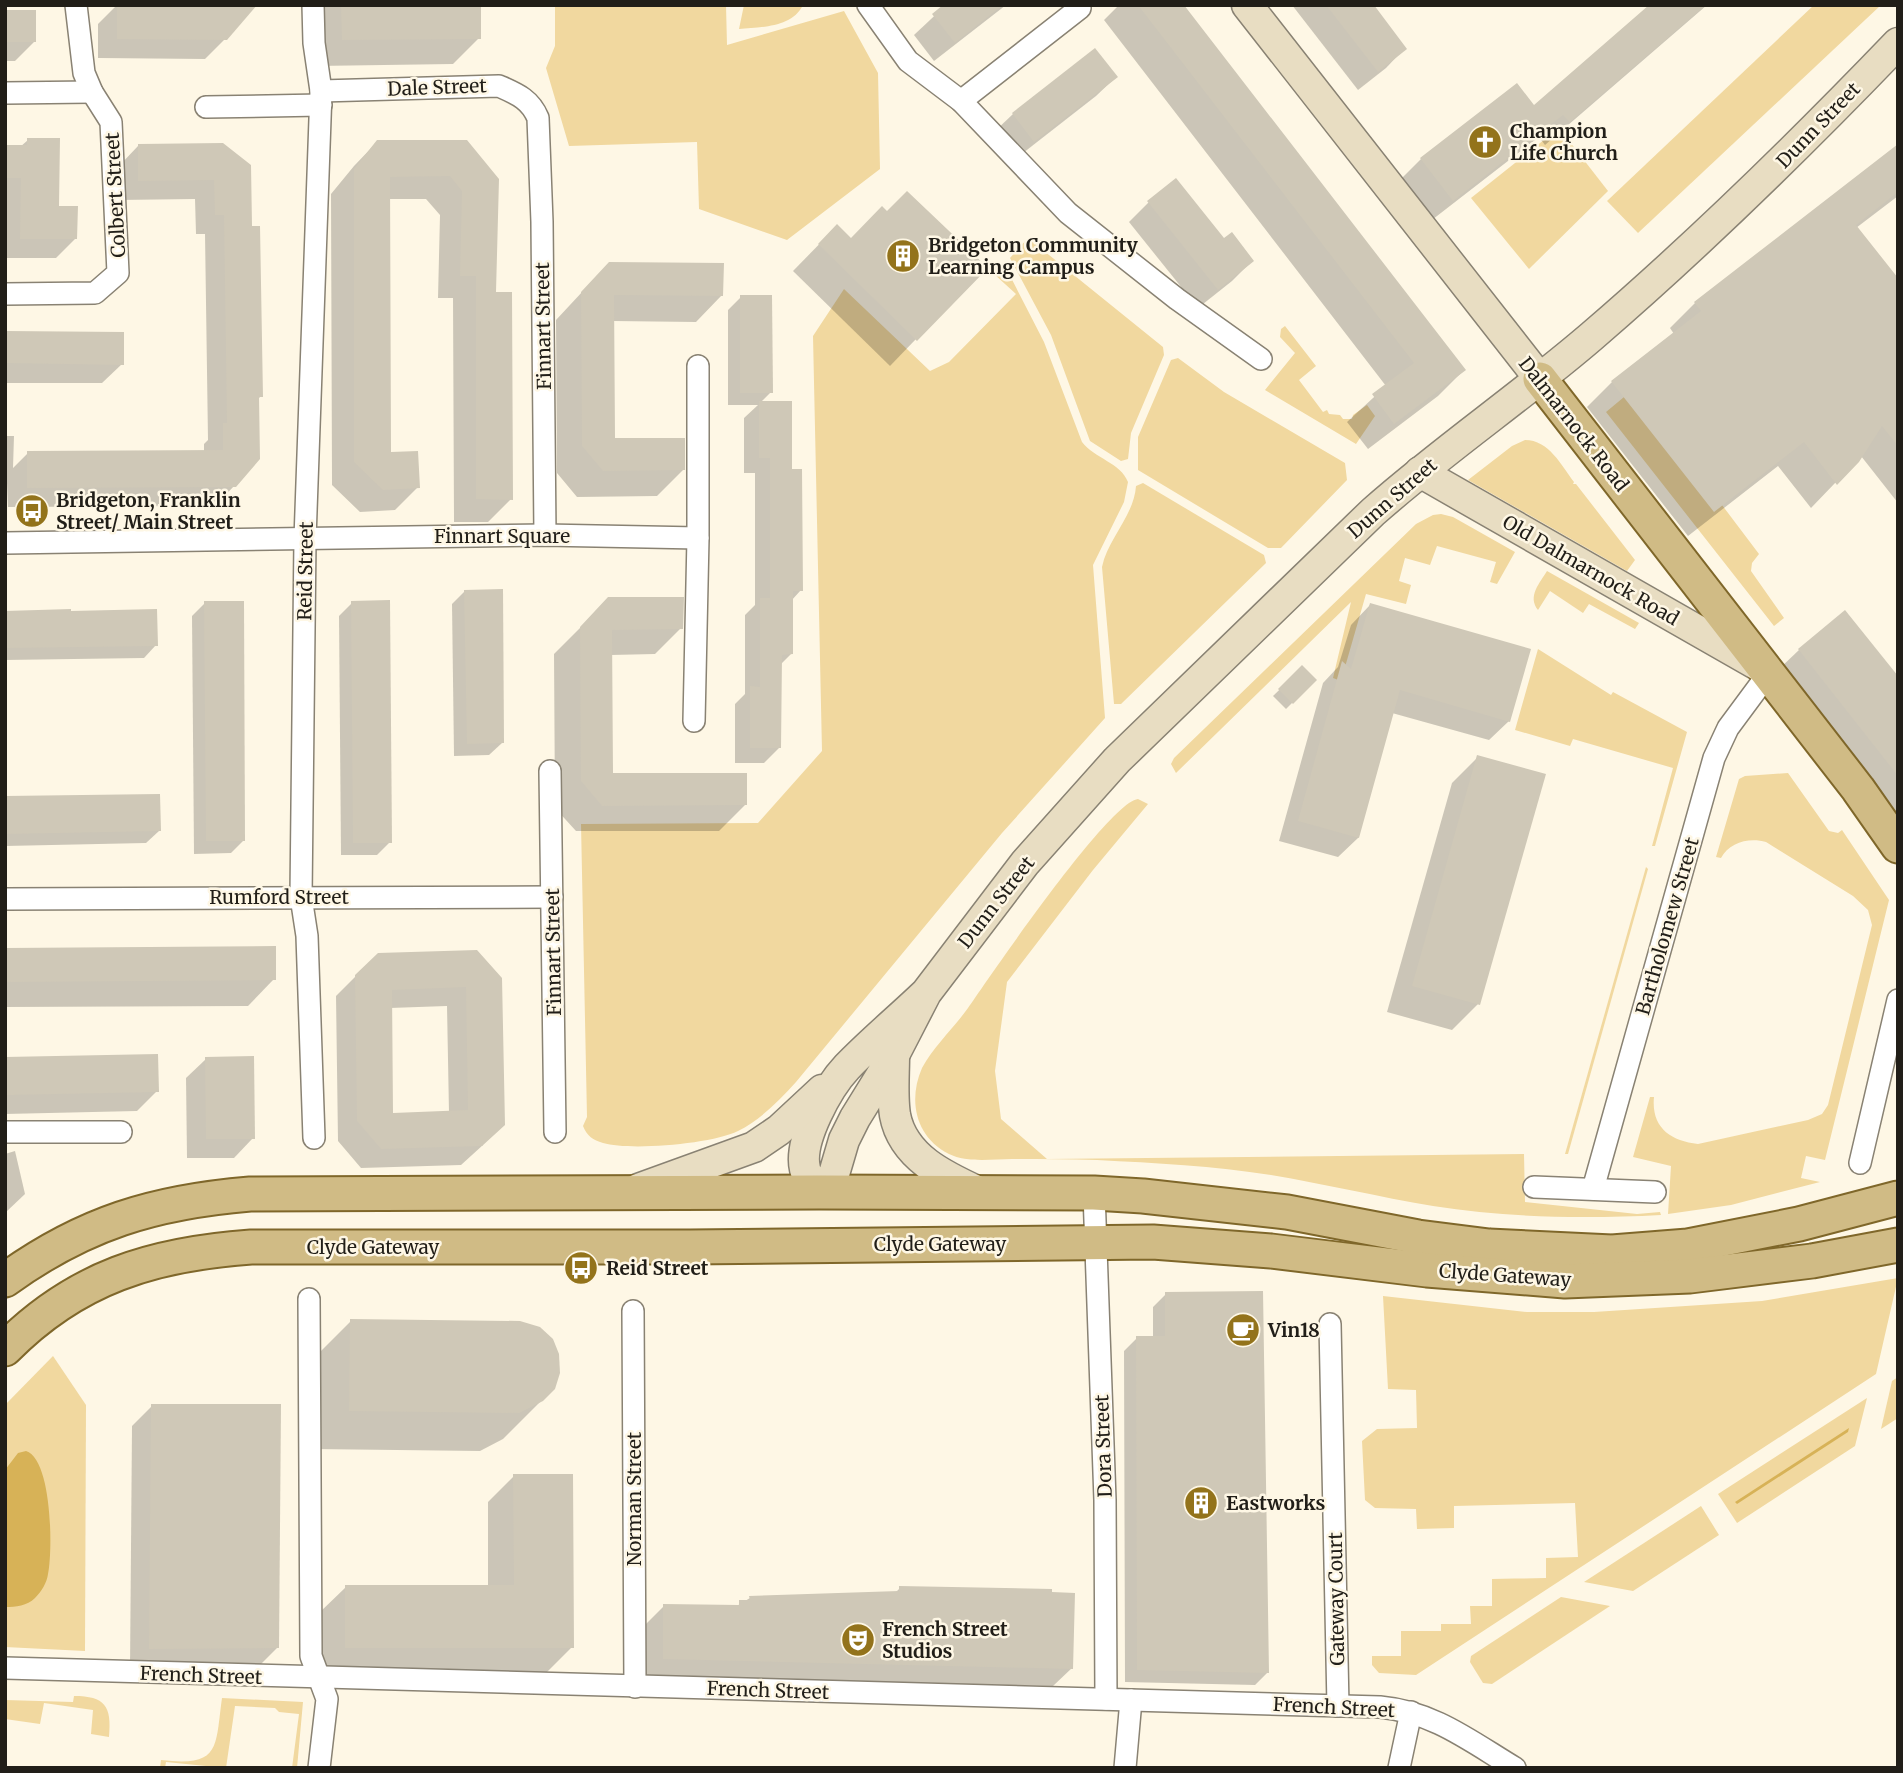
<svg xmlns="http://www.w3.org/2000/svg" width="1903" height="1773" font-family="Merriweather,serif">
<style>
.green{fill:#f1d89f}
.water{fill:#d7b257}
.shadow{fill:#0003;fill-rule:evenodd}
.building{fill:#cfc8b7;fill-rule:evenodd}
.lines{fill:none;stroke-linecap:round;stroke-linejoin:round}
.street-casing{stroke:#898273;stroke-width:24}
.secondary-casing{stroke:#898273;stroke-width:33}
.primary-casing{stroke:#7f672a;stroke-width:37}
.street{stroke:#fff;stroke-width:21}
.secondary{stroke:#e8ddc2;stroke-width:30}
.primary{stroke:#d0bb85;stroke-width:33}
.labels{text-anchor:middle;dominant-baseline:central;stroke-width:5;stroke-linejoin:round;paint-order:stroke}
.street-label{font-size:19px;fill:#211e18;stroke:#fef7e5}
.poi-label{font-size:19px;font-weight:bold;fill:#211e18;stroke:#fef7e5;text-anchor:start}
</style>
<rect width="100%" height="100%" fill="#fef7e5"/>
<g class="green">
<path d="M555,5h171l1,40 117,-34 34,62 2,96 -93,71 -88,-31 -2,-67 -128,4 -23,-78 9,-22z"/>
<path d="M744,5h59c-11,23 -43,22 -64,24z"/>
<path d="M1814,5h67l-243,228 -31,-32z"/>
<path d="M1559,128l49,63 -79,78 -58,-71z"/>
<path d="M1028,238l135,109 1,8 -33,78 -3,26 -7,2 -31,-20 -39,-106 -41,-77z"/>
<path d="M1004,264l40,78 38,100c13,17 38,20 46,40l-4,20 -31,63 12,153 -103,115 -206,249c-17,19 -36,38 -58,49 -26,13 -108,20 -135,12 -10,-3 -16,-7 -20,-17l4,-9 -6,-293 177,-1 64,-72 -9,-415 31,-47 86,82 19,-9 67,-68 -22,-20z"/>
<path d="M1285,326l31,40 -17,14 24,32 4,-2 2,4 11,1 3,4h9l1,-4 14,-10 8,11 -19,28 -91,-54 30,-37 -15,-16 1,-8z"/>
<path d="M1178,358l46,34 121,71 2,17 -66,68h-13l-130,-78v-33l33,-77z"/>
<path d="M1624,397l98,108 37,49 -7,9 -1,8 33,47 -10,8 -168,-214z"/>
<path d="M1525,440c24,0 36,25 49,42l-1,2h3l59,76 -8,11 -159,-91 44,-34z"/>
<path d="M1143,483l121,72 2,8 -145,141h-7l-12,-137c6,-29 32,-51 34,-81z"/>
<path d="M1441,514l12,3 62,35 -18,32 -7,-2 6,-20 -59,-16 -7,19 -25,-7 -6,23 12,4 -5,19 -40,-10 -25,87 -8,-3 18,-76 -175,171 -5,-9 3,-6 242,-234 17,-9z"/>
<path d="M1547,571l92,52 -4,6 -46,-25 -6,9 -33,-22 -12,19c-11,-14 2,-27 9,-39z"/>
<path d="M1538,649l73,46 2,-3 74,40 -32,114h-3l21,-78 -100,-29 -3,7 -55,-16z"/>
<path d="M1788,773l41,58 9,2 4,-3 47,70 -64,260 -19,-4 -5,22 19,4 -89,23 -63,9 3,-48 -38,-9 17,-60h4c-3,30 16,44 44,47l110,-24 14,-6 6,-9 44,-180 -4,-15 -15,-14 -87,-54c-16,-5 -37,0 -45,16l-5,-1 23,-78 6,-3z"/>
<path d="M1138,799l10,5 -55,66 -86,112 -12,89 6,48 46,40 477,-5 1,48 112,12 23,-2 1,3c-76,4 -153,3 -228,-9 -54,-9 -108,-22 -162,-31 -57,-9 -116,-12 -174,-15 -29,-1 -57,-1 -85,-1 -20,0 -45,4 -63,-5 -34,-17 -41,-54 -27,-86 12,-22 31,-39 46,-60 22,-32 141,-206 170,-209z"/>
<path d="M1646,867l2,2 -80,285h-3z"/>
<path d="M1898,1278l-22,96 -460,301 -37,-2 -7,-8v-9h29v-25h40v-7h30l-1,-18h22v-27l54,-1v-20l32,-1 -3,-54 -121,3v22l-37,1 -1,-20 -41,-1 -10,-8 -3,-59 15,-12 40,-1 -1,-38 -28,-1 -5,-93 144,16h67l168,-11z"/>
<path d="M53,1356l33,49 -1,246 -80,-4v-242z"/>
<path d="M1898,1377v41l-17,11 11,-48z"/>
<path d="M1867,1398l-12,48 -118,77 -19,-29z"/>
<path d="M1701,1506l18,29 -86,56 -49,-9z"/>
<path d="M1561,1597l49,9 -118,78 -9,-1 -13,-21 1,-6z"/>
<path d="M74,1696c31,0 38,10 35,41l-18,-3 2,-24 -49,-7 -4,21 -35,-5v-19l68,2z"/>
<path d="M222,1698l81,4 -6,66h-5l7,-54 -20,-2 -4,-4 -40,-2 -9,62 -60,-6 -1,6h-5l1,-8c60,7 54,-12 61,-62z"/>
</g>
<g class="water">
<path d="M1849,1428l-1,4 -111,72 -2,-2z"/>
<path d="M26,1451c26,8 27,99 22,123 -1,8 -6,17 -13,24 -8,8 -19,9 -30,9v-137l13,-17z"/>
</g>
<g class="shadow">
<path d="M117,5h132l-24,34 -20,20 -107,-1v-34z"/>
<path d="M316,5h163v33l-26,26 -137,2z"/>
<path d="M946,5h60l-72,56 -20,-26z"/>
<path d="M1119,5h63l282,365 -26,26 -70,53 -21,-27 39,-36 -282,-366z"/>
<path d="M1292,5h79l34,43 -19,20 -28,22z"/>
<path d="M1652,5h55l-162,140 -6,-8 -111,86 -31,-40 24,-24 95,-74 18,22z"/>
<path d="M5,11l29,31 -19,19h-10z"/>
<path d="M1116,77l-20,19 -82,64 -21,-27 20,-19z"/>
<path d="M28,140l30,68 18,30 -20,20h-51v-111h15z"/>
<path d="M377,142h90l27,151 17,206 -23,23h-34l-1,-224h-15l2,-83 -14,-16h-37v255l29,33 -23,23 -35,2 -28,-27 -1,-291 23,-28z"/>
<path d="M138,146l111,20 1,62 11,168 -3,3 -23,86 -20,21 -207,1 -3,-71h9l-1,32 15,-15 176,-1v-8l4,-4 -3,-206h-9l-1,-35 -76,1v-34z"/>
<path d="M1898,147v49l-42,32 42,53v222l-37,-47 -50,52 -33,-42 -90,70 -101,-129 25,-25 62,-48 -4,-6 25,-25z"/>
<path d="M1149,202l74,39 29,20 -20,20 -34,27 -69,-86z"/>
<path d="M837,226l79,113 -26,27 -97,-95z"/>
<path d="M583,291l139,4 -26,27 -84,-1 1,119 70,30 -26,26 -80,1 -20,-24 -1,-153z"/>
<path d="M741,297l30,95 -11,11 30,67 11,120 -10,11v53l-10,10 -1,83 -16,16h-29v-59l10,-10v-79l10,-10v-132h-11v-55l14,-13h-30v-95z"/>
<path d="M5,333l117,31 -20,19h-97z"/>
<path d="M465,591l37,152 -13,12 -35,1 -2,-152z"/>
<path d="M609,599l72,29 -26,26 -44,1 1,120 134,29 -27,27h-143l-21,-23 -1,-154z"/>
<path d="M205,603l39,237 -13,13 -37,1 -2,-238z"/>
<path d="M352,603l38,239 -13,13h-36l-2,-239z"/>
<path d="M1370,605l139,116 -20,19 -97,-27 -34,125 -20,19 -59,-16 44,-158 15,-16 13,-42z"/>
<path d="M5,612l151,33 -12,13 -139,2z"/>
<path d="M1799,650l99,29v141l-119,-151z"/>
<path d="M1302,668l13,12 -29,29 -13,-13z"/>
<path d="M1478,757v247l-26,26 -65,-18 65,-229z"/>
<path d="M5,798l154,33 -13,12 -141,3z"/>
<path d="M5,949l269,30 -26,27 -243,1z"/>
<path d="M356,976l144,3 -17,166 -22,20 -100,3 -23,-27 -2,-145zM447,1006l2,107 -58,1 -1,-106z"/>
<path d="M5,1059l152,32 -20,20 -132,3z"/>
<path d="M206,1059l47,79 -19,20h-47l-1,-80z"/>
<path d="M15,1151l10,43 -20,19v-59z"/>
<path d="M1166,1294l102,378 -13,13 -130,-3 -1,-331 13,-13h16v-31z"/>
<path d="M351,1321l191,79 -39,39 -23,12 -168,-2 1,-90z"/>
<path d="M152,1406l126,241 -20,20 -128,1 2,-242z"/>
<path d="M514,1476l58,171 -26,26h-227v-60l27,-26h142v-85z"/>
<path d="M900,1588l172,80 -19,18 -408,-9 1,-53 18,-18 71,1 15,-9 145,-5z"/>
</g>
<g class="building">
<path d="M117,5h140l-30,35 -110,-1z"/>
<path d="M341,5h140v34l-139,1z"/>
<path d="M943,5h60l-48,38 -23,-29z"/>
<path d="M1138,5h46l282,365 -72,54 -22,-30 42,-31z"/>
<path d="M1326,5h48l33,44 -29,23z"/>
<path d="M1649,5h57l-136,117 -7,-7 -110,86 -33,-43 97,-75 17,22z"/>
<rect x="5" y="10" width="31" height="32"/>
<path d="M1095,48l23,29 -84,65 -22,-29z"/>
<path d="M27,138h33l-1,68h19l-1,33h-57l1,-61h-16v-33h22z"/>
<path d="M377,140h90l32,39 -3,113h16l1,208 -37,-1v-223h-16l2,-85 -12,-15 -60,1 1,275 27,-1 2,37 -37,2 -29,-28v-293z"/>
<path d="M223,143l28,22 1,61h8l3,171h-4l1,62 -24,28 -209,1v-37l196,-1v-27h4l-3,-208h-9l-1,-35 -76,1v-37z"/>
<path d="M1898,144v48l-42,33 42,53v168l-16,-20 -23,36 -22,23 -33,-43 -90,70 -103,-131 90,-70 -7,-9z"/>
<path d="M1176,178l48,60 8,-6 22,29 -36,29 -71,-89z"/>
<path d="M907,191l81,77 -71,73 -99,-97 19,-20 14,14 31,-32 5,5z"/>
<path d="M609,262l115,1 -1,33 -109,-1 1,143h70v32l-82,1 -21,-25 -1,-154z"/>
<path d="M740,295h32l1,98h-33z"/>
<path d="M5,331l119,1v33l-119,-2z"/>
<path d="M759,401h33v68h10l1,122h-10v63l-11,1 -1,93h-31v-62l10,1v-89h10v-140h-11z"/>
<path d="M503,589l1,154 -37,1 -3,-154z"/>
<path d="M608,597h76l-1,32 -71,1 1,143h134v32l-145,1 -21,-25 -1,-154z"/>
<path d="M390,600l2,243h-39l-2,-242z"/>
<path d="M204,601h40l1,240h-39z"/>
<path d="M1370,603l161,46 -21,73 -110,-32 -41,148 -61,-17 44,-160 9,8z"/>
<path d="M71,609v2l86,-2 1,37 -153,2v-37z"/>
<path d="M1845,610l53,66v100l-100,-127z"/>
<path d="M1302,665l15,15 -24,24 -15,-15z"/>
<path d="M1477,755l69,19 -66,231 -68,-19z"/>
<path d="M160,794l1,37 -156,3v-38z"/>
<path d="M276,946v34l-271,2v-34z"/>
<path d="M477,950l25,28 3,147 -23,21 -101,3 -24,-28 -2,-146 23,-22zM466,987l2,123 -75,3 -1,-123z"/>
<path d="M158,1054l1,38 -154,3v-38z"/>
<path d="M254,1056l1,83h-49l-1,-82z"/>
<path d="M1263,1291l6,382 -132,-3 -1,-334h29v-44z"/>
<path d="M350,1319l170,2 20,6 13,12 6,15 1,19 -5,16 -12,12 -24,12 -170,-2z"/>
<path d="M151,1404h130l-2,244 -130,1z"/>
<path d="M513,1474h60l1,174h-229v-63h169z"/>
<path d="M899,1586l153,3v3l23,1 -2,76 -410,-10v-55l76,1v-5h11l-1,-4 150,-5z"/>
</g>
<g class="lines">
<g class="street-casing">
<g id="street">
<path d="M313,5l1,38 7,48 -16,448 -4,358 6,39 7,202"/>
<path d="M868,5l40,56 53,40 107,112 109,86 84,60"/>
<path d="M321,91l178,-5c18,8 31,13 39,32l4,104 3,313"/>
<path d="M5,93l87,-1"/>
<path d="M961,101l119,-93"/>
<path d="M206,107l115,-2"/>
<path d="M5,294l90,-1 23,-20 -7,-151 -19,-30 -8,-19 -8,-68"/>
<path d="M5,543l540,-8 153,3"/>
<path d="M694,721l4,-183v-172"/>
<path d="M550,771l5,361"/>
<path d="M5,899l547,-2"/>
<path d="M5,1132h116"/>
<path d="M1860,1163l38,-163"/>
<path d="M1534,1187l121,5"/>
<path d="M1593,1189l121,-431 14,-30 40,-54"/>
<path d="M1094,1193l11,307 1,199"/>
<path d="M309,1299l2,357 16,43 -8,69"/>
<path d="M633,1311l2,376"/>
<path d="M1330,1324l8,382"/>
<path d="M5,1668l1375,39c54,5 90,34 135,61"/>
<path d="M1125,1768l6,-68"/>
<path d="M1399,1768l12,-56"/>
</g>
</g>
<g class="secondary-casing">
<g id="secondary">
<path d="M1247,5l293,374"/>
<path d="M1420,472l343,196"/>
<path d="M926,993c-26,25 -54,48 -79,74 -19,20 -49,74 -42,102 2,9 8,16 14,23l15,-18 10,-34 11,-22 39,-63 32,-62 99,-130 92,-103 256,-248c70,-62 148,-115 219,-176 107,-92 208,-191 306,-293"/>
<path d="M894,1055c0,20 -2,41 1,60 8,43 51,62 86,78"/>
<path d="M638,1189l116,-42 25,-17 43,-40"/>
</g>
</g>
<g class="primary-casing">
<g id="primary">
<path d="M1540,379l318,410 40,57"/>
<path d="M5,1280c79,-57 149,-78 245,-86l569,-2 275,1 49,3 144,16 131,25 71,9 123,6 76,-6 111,-22 99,-26"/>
<path d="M5,1349c71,-72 148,-95 246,-102h439l463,-5 118,9 156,19 138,11 125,-5 122,-15 86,-16"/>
</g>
</g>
<use href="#street" class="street"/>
<use href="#secondary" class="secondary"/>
<use href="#primary" class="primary"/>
</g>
<defs>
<g id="church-disc" transform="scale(1.75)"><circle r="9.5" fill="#93731b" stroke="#fef7e5"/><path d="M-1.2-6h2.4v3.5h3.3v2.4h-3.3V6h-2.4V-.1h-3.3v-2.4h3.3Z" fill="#fff"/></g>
<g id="building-disc" transform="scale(1.75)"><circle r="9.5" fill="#93731b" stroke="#fef7e5"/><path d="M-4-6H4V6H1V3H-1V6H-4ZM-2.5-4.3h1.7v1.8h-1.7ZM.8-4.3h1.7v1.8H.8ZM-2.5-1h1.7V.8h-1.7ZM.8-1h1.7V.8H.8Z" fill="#fff"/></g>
<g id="bus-disc" transform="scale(1.75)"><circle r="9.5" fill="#93731b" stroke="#fef7e5"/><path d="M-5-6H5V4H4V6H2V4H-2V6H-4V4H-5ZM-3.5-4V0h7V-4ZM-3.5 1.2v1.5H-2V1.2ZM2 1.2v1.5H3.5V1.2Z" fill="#fff"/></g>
<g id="cafe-disc" transform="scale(1.75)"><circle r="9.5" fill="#93731b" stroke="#fef7e5"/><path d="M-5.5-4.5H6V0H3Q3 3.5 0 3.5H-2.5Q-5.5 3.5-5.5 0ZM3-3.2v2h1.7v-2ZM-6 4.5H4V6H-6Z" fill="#fff"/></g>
<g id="theatre-disc" transform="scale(1.75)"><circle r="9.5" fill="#93731b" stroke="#fef7e5"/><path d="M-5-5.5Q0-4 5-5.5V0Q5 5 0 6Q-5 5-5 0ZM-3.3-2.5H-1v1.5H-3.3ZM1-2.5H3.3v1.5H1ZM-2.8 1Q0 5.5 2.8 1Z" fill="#fff"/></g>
</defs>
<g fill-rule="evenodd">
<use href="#church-disc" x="1485" y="142"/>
<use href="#building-disc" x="903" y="256"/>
<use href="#bus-disc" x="32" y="511"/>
<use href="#bus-disc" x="581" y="1268"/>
<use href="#cafe-disc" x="1243" y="1330"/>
<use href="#building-disc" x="1201" y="1503"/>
<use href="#theatre-disc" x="858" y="1640"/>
</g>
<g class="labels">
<g class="street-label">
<text transform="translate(437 87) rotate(-2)">Dale Street</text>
<text transform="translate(1818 125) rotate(-46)">Dunn Street</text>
<text transform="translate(115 195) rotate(-93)">Colbert Street</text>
<text transform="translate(543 326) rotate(-91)">Finnart Street</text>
<text transform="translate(1574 424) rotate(52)">Dalmarnock Road</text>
<text transform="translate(1392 498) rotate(-41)">Dunn Street</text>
<text x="502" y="536">Finnart Square</text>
<text transform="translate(1591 570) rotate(30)">Old Dalmarnock Road</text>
<text transform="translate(305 571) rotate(-89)">Reid Street</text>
<text x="279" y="897">Rumford Street</text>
<text transform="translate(996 902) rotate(-52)">Dunn Street</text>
<text transform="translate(1667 926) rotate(-74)">Bartholomew Street</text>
<text transform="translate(553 952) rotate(-91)">Finnart Street</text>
<text x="940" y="1244">Clyde Gateway</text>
<text x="373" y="1247">Clyde Gateway</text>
<text transform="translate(1505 1275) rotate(4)">Clyde Gateway</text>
<text transform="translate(1103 1446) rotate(-92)">Dora Street</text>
<text transform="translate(634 1499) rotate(-90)">Norman Street</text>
<text transform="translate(1336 1599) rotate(-91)">Gateway Court</text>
<text transform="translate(201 1675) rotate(2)">French Street</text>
<text transform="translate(768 1690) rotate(2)">French Street</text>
<text transform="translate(1334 1707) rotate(3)">French Street</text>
</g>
<g class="poi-label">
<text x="1510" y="131">Champion<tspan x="1510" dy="22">Life Church</tspan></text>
<text x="928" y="245">Bridgeton Community<tspan x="928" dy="22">Learning Campus</tspan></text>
<text x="56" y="500">Bridgeton, Franklin<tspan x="56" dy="22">Street/ Main Street</tspan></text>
<text x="606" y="1268">Reid Street</text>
<text x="1268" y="1330">Vin18</text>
<text x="1226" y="1503">Eastworks</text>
<text x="882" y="1629">French Street<tspan x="882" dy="22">Studios</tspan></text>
</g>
</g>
<rect width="1903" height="1773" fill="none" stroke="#211e18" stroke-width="14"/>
</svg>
